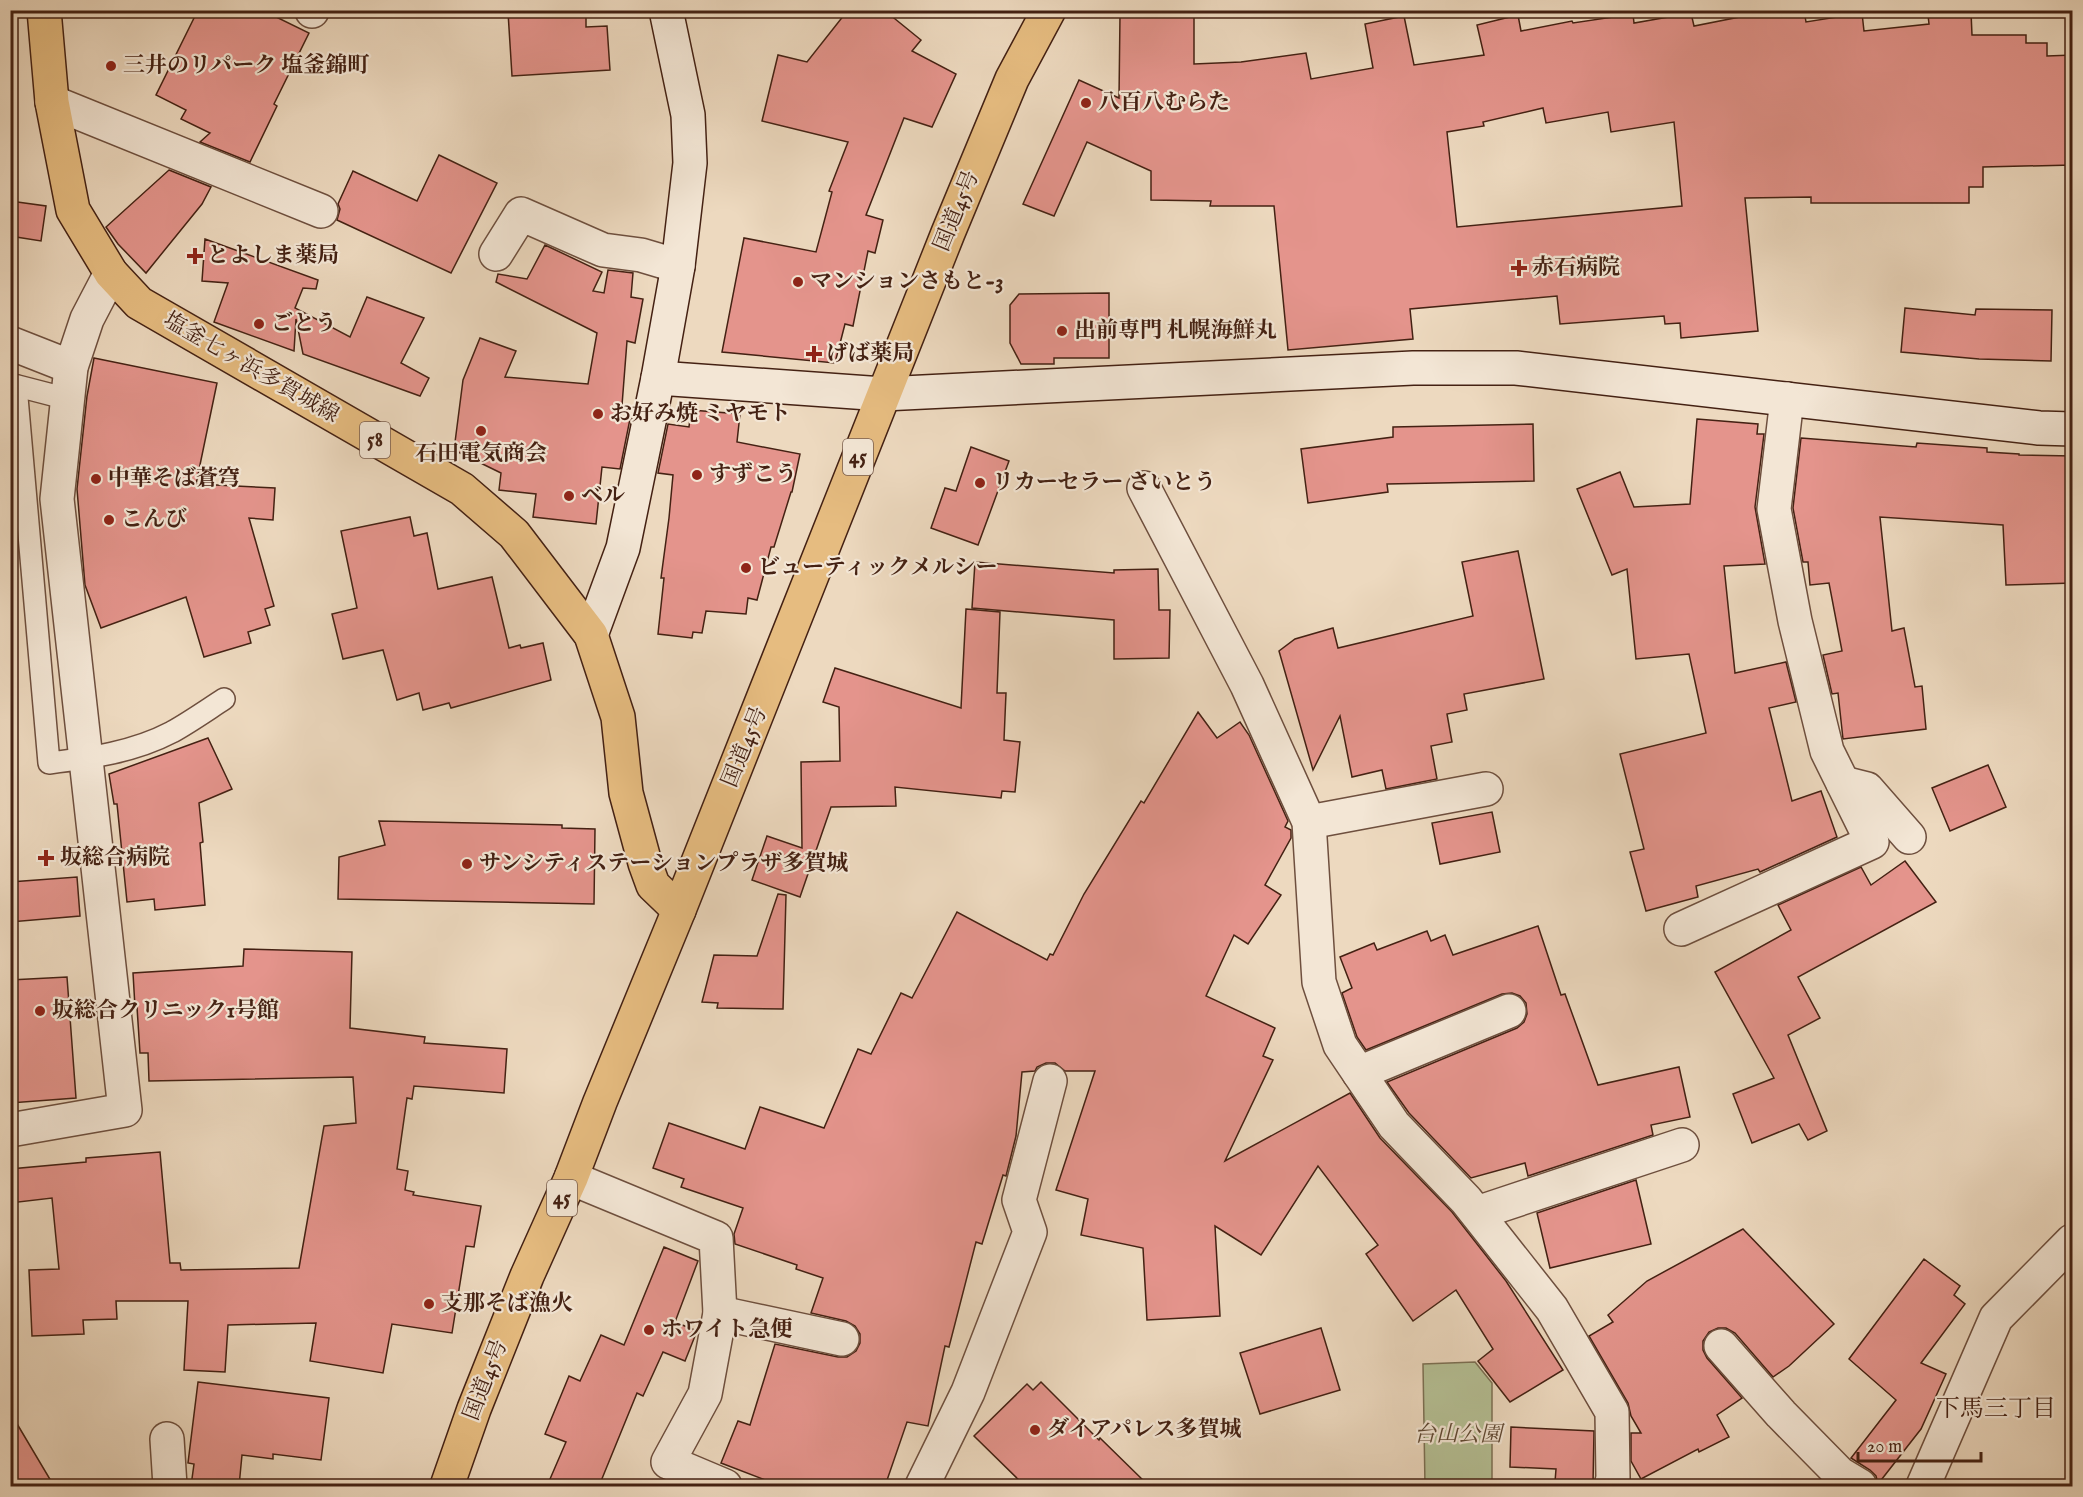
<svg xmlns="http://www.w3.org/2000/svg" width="2083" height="1497" font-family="'IM FELL English','Noto Serif JP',serif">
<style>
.green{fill:#b5c095;stroke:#7c7054;stroke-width:1.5}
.building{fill:#e4948c;stroke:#442113;stroke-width:1.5;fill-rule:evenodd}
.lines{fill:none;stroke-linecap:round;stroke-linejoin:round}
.lane-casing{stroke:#6e4f3e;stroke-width:24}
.street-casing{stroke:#6e4f3e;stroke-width:36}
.secondary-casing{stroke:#442113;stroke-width:36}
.primary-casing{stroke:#442113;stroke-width:36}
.highway-casing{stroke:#442113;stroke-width:36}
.lane{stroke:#f3e6d5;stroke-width:21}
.street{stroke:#f3e6d5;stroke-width:33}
.secondary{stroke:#f3e6d5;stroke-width:33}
.primary{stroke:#e6bc80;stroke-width:33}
.highway{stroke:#e6bc80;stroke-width:33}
.poi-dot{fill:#8f2418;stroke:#f3e6d5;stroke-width:2}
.labels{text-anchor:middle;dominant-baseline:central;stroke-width:4.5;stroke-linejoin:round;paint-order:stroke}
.shield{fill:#f3e6d5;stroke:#785c4d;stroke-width:1.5}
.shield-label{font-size:21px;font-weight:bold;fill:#442113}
.poi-label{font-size:22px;font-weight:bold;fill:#442113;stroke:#f3e6d5;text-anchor:start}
.street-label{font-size:22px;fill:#442113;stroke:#f3e6d5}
.park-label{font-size:22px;font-style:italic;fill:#604934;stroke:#f3e6d5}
.neighbourhood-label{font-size:24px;fill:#442113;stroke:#f3e6d5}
</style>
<rect width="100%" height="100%" fill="#edd9bf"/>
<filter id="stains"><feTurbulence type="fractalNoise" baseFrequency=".00333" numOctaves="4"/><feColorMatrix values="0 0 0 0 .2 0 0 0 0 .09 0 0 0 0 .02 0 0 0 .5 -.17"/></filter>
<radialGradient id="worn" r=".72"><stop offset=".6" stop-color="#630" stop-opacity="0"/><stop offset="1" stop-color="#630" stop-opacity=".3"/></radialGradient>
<path class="green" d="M1475,1362l17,21v103h-67l-2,-122z"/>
<g class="building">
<path d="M198,10h64l47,23 -35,71 3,2 -27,56 -50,-20 10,-9 -29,-14 5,-9 -30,-15z"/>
<path d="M519,10h67v17l21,-1 3,44 -98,6 -4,-64z"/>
<path d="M848,10h36l37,30 -9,11 44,23 -24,53 -28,-9 -38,97 17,5 -8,33 -7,-2 -15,75 -8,-2 -10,39 -113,-11 22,-114 72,14 16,-60 -3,-1 19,-49 -86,-21 16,-66 29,7z"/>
<path d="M1775,10h29l2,12 56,-9 2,18 65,-7 -1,-9 43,-3 1,23h54v8h21v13l26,-1v110l-90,2v20h-14v16h-158v-6l-66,1 13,133 -77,7 -1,-15 -15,1 -1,-8 -104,8 -3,-28 -147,13 3,30 -125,11 -14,-144h-64l1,-5 -60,-1v-29l-64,-29 -33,74 -31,-12 56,-124 40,18 1,-83h74v49l47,-2 65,-9 5,26 62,-11 -8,-44 39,-8 10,49 70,-10 -7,-30 41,-10 3,16 51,-10 1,2 60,-9 1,9 57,-10 3,13zM1543,108l3,15 62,-11 3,20 63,-10 8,84 -225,21 -10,-95 37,-6 -1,-4z"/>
<path d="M439,155l58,28 -46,90 -114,-53 3,-11 -2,-5 15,-33 64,30z"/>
<path d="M169,170l42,17 -9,17 -56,69 -28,-29 -12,-17z"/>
<path d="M10,201l36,5 -5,35 -31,-5z"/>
<path d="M205,239l113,41 -2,9 -13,-1 -8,20 55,29 17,-40 57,21 -23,45 28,15 -9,18 -117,-42 -7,-35 -2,32 -80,-29 14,-39 -26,-2z"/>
<path d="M545,245l57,27 -9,19 11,2 4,-23 25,3 -2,24 12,2 -8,44 -8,-2 -6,77 9,1 -10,50 -18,-2 -6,57 -63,-7 3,-23 -37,-4 2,-17 -47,-23 9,-70 17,-42 36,13 -11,26 83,7 9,-51 -101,-51 2,-8 29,5z"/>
<path d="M1109,293v65h-55v6h-33l-11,-21v-38l9,-11z"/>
<path d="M1905,308l70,7 1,-6 76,1 -1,51 -72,-2 -78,-7z"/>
<path d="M94,358l123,25 -21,101 79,4 -2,32 -24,-2 25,88 -9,3 5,16 -22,7 3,11 -47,14 -18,-60 -85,31 -16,-43 -8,-96 10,-93z"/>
<path d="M691,410l49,4 -3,28 63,12 -8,38h-1l-17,55h-3l-14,53 -9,-2 -2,16 -40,-3 -4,22 -9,-1 -1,6 -34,-4 6,-56h-3l8,-60 4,-43 -15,-2 10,-49 21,3z"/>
<path d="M1697,419l61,5 -1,10h7l-9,73 10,57 -41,2 11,107 51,-11 10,40 -27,6 23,93 29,-10 16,46 -77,35 -2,-3 -62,17 2,11 -52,14 -16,-59 14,-3 -24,-95 86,-21 -17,-79 -53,5 -9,-90 -15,6 -35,-86 43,-17 14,35 56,-3z"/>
<path d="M1533,424l1,57 -147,3 1,8 -80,11 -7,-54 92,-12v-10z"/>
<path d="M1801,438l115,9 1,-4 70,5v4l32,2v1l54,1v127l-67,2 -3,-60 -123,-8 12,114 12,-3 11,59 7,-1 4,43 -83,10 -5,-46 -6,1 -9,-39 19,-4 -13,-68 -19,2 -2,-23h-5l-10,-54z"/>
<path d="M971,447l38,14 -31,84 -47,-17 14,-40 11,3z"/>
<path d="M410,517l4,19 13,-3 11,56 54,-12 17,71 11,-3 1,3 22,-5 8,37 -100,28 -2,-5 -26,7 -4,-17 -22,7 -14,-50 -40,9 -11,-45 25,-6 -16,-77z"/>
<path d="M1518,551l26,128 -80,15 3,16 -20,4 5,28 -21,4 6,33 -51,10 -4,-19 -30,7 -12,-61 -27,54 -34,-119 16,-12 38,-11 5,20 135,-32 -11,-54z"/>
<path d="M975,562l139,11v-3l44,-1 1,41h11l-1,48 -55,1v-39l-142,-12z"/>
<path d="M966,609l34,3 -3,81h9l-2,47 16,2 -5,50 -13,-1 -1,7 -106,-11 1,19 -65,1 -31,90 -48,-17 15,-44 35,12 -1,-86 39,-1 -1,-54 -16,-5 12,-34 126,40z"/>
<path d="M1198,712l19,26 23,-16 9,13 39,86 -3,6 6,3v8l-26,47 16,10 -33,49 -14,-9 -28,61 69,32 -12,28 10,4 -48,101 125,-68 30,45 72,74 54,69 57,89 -53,32 -32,-41 15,-12 -37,-59 -43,31 -47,-67 12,-9 -60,-79 -57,89 -46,-29 5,90 -73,4 -4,-72 -62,-13 7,-36 -32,-9 39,-119h-30l-10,-8h-9l-9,4 -2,4 -13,1 -6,64 -10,40 -3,-1 -21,69 -6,-2 -27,105 -4,-1 -17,80 -21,-4 -22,64h-104l-60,-23 17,-42 12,4 25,-81 63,13h9l9,-6 4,-8v-9l-5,-8 -9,-5 -35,-8 12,-35 -27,-9 1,-4 -62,-21 -1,-10 9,-26 -62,-21 3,-8 -31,-11 16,-45 76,26 15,-42 64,21 34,-79 13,5 30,-61 11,5 45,-86 90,48 3,-6 3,1 31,-61 57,-93 3,2z"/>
<path d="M208,738l24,51 -33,14 4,39 -3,1 5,62 -50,5 -1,-11 -27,3 -10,-98h-3l-5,-30z"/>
<path d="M1988,765l18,42 -56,24 -18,-43z"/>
<path d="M1492,812l8,40 -60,12 -8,-41z"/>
<path d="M379,821l183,4v3l33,1 -1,75 -256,-5 1,-42 46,-12z"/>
<path d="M1905,861l31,41 -138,75 22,41 -32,17 39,96 -19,9 -9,-16 -47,19 -19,-49 41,-16 -59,-106 76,-42 -13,-25 83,-38 10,18z"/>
<path d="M77,877l3,39 -70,6v-40z"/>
<path d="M778,894l8,1 -3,114 -66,-1 1,-5 -16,-1 12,-47 43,1z"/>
<path d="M1538,926l23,69 4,-1 33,91 81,-18 11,50 -39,8 2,10 -125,41 -3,-13 -54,15 -62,-65 -22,-31 130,-54 7,-6 3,-8 -1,-11 -6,-7 -8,-3 -10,1 -136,56 -9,-13 -15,-44 10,-5 -12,-31 34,-14 3,7 50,-19 4,10 14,-6 8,20z"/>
<path d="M244,949l108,3 -2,76 75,9 -1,6 83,6 -3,44 -90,-7 -2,13 -5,-1 -10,71 11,2 -3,19 9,2 -1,3 68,11 -7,41 -8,-1 -14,87 -60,-9 -9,49 -73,-12 6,-38 -88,2 -3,47 -41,-2 4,-69h-72l1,18 -34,1 1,14 -52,2 -3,-66 30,-1 -7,-71 -42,5v-34l76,-7v-4l74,-6 10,111h10l1,7 118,-2 25,-142 32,-3 -3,-46 -204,4 -1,-28h-8l-3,-46h-2l-2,-34 110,-7z"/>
<path d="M67,977l9,121 -66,5v-123z"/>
<path d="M1636,1180l15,64 -101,24 -13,-55z"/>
<path d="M1743,1229l91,95 -45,42 -16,11 -38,-44 -9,-5h-8l-9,4 -6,9v9l4,8 35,40 -25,17 12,22 -30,15 -1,-3 -57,30 -10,-18v-28h10l-10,-17 -3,-13 -39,-67 24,-14 -5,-7 39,-34z"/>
<path d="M664,1247l34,14 -23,61 22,9 -12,30 -22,-9 -20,44 -6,-3 -38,93h-52l19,-44 -21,-8 24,-58 11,5 21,-46 23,10z"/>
<path d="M1924,1259l36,27 -6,9 11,9 -44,59 25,11 -25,55 -43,55 -2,-8 -6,-6 -19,-12 45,-58 -47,-41z"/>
<path d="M1321,1328l19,62 -80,24 -20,-61z"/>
<path d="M198,1382l131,16 -8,62 -48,-6v5l-31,-4 -3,31h-48l3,-22 -6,-1z"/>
<path d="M1041,1382l58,58 1,-2 49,48h-124l-51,-50 53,-52 6,6z"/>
<path d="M10,1412l44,74h-44z"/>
<path d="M1511,1427l83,4 -1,53h-3v2h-31v-4h-4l1,-13 -46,-2z"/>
</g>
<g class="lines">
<g class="lane-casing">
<g id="lane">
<path d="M10,384l58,15"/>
<path d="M10,386h6l33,377c42,-5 85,-11 123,-31 18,-10 35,-22 52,-33"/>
</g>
</g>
<g class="street-casing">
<g id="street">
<path d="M312,10v1"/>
<path d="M52,102l269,109"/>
<path d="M496,254l25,-40 82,36 38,5 37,11"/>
<path d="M10,343l61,24"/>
<path d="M1144,488l103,197 62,137 10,160 21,63 54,80 72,75 86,109 60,103 1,66 -2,8"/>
<path d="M1843,783l24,6 42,48"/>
<path d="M1309,822l177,-33"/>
<path d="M1681,929l191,-87 -45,-91 -32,-130 -21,-112 13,-110"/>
<path d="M1359,1073l150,-62"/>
<path d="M10,1130l115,-20 -68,-611 14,-132 16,-48 24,-46"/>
<path d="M571,1178l145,60 4,75 -15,81 -37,68 57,24"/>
<path d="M1477,1213l205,-68"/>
<path d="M720,1313l122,26"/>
<path d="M1721,1346l60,68 59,60 20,12"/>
<path d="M167,1439l3,47"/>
<path d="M922,1486l46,-94 62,-160 -11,-32 31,-119"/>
<path d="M1923,1486l73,-168 76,-77"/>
</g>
</g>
<g class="secondary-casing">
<g id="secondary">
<path d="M658,378l225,16 530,-26h103l523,60 33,1"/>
<path d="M591,635l32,-87 35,-170 20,-112 12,-103 -2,-48 -22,-105"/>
</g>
</g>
<g class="primary-casing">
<path id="primary" d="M44,10l8,92 21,108 38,63 28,30 323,186 52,45 77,101 27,82 8,76 19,70 8,22 26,25"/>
</g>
<g class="highway-casing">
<path id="highway" d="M447,1486l27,-77 53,-133 44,-98 29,-76 79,-192 269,-677 64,-154 37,-69"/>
</g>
<use href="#lane" class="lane"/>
<use href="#street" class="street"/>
<use href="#secondary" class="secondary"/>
<use href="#primary" class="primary"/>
<use href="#highway" class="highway"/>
</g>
<g class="poi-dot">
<circle cx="111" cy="66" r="6"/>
<circle cx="1086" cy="103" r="6"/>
<path d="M192 247h6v6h6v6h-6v6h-6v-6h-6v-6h6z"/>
<path d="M1516 259h6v6h6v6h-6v6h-6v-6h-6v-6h6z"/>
<circle cx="798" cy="282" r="6"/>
<circle cx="259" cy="324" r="6"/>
<circle cx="1062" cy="331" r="6"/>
<path d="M811 345h6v6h6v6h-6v6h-6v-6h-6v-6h6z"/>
<circle cx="598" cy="414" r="6"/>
<circle cx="481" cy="431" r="6"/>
<circle cx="697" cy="475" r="6"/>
<circle cx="96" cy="479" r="6"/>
<circle cx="980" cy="483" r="6"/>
<circle cx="569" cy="496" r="6"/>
<circle cx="109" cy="520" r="6"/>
<circle cx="746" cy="568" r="6"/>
<path d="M43 849h6v6h6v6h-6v6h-6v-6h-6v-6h6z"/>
<circle cx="467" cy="864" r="6"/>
<circle cx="40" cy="1011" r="6"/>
<circle cx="429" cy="1304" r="6"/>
<circle cx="649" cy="1330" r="6"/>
<circle cx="1035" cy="1430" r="6"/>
</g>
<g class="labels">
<g class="shield">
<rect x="360" y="422" width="30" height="36" rx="4.5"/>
<rect x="843" y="439" width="30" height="36" rx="4.5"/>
<rect x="547" y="1180" width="30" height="36" rx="4.5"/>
</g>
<g class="shield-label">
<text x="375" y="440">58</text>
<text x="858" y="457">45</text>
<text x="562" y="1198">45</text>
</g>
<g class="poi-label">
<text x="123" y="66">三井のリパーク 塩釜錦町</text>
<text x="1098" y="103">八百八むらた</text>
<text x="207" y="256">とよしま薬局</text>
<text x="1532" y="268">赤石病院</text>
<text x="810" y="282">マンションさもと-3</text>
<text x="271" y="324">ごとう</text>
<text x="1074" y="331">出前専門 札幌海鮮丸</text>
<text x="826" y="354">げば薬局</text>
<text x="610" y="414">お好み焼 ミヤモト</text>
<text x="481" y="454" text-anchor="middle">石田電気商会</text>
<text x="709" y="475">すずこう</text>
<text x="108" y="479">中華そば蒼穹</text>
<text x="992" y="483">リカーセラー さいとう</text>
<text x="581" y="496">ベル</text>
<text x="121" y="520">こんび</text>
<text x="758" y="568">ビューティックメルシー</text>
<text x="60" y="858">坂総合病院</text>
<text x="479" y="864">サンシティステーションプラザ多賀城</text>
<text x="52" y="1011">坂総合クリニック1号館</text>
<text x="441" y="1304">支那そば漁火</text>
<text x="661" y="1330">ホワイト急便</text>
<text x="1047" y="1430">ダイアパレス多賀城</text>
</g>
<g class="street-label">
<text transform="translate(957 211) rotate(-68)">国道45号</text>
<text transform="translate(251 368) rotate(30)">塩釜七ヶ浜多賀城線</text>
<text transform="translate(745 747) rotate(-68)">国道45号</text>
<text transform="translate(486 1380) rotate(-69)">国道45号</text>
</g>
<g class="park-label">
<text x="1458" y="1435">台山公園</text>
</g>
<g class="neighbourhood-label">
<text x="1996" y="1409">下馬三丁目</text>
</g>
</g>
<rect width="2083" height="1497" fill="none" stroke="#edd9bf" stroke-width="36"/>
<rect x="12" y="12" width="2059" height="1473" fill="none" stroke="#442113" stroke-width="3"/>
<rect x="18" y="18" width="2047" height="1461" fill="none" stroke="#442113" stroke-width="1.5"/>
<path d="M1858 1452v9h123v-9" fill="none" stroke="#442113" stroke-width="3"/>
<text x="1867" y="1452" font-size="18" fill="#442113" stroke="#f3e6d5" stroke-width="4.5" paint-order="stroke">20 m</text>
<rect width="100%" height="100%" filter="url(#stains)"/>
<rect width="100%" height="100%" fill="url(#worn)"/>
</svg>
